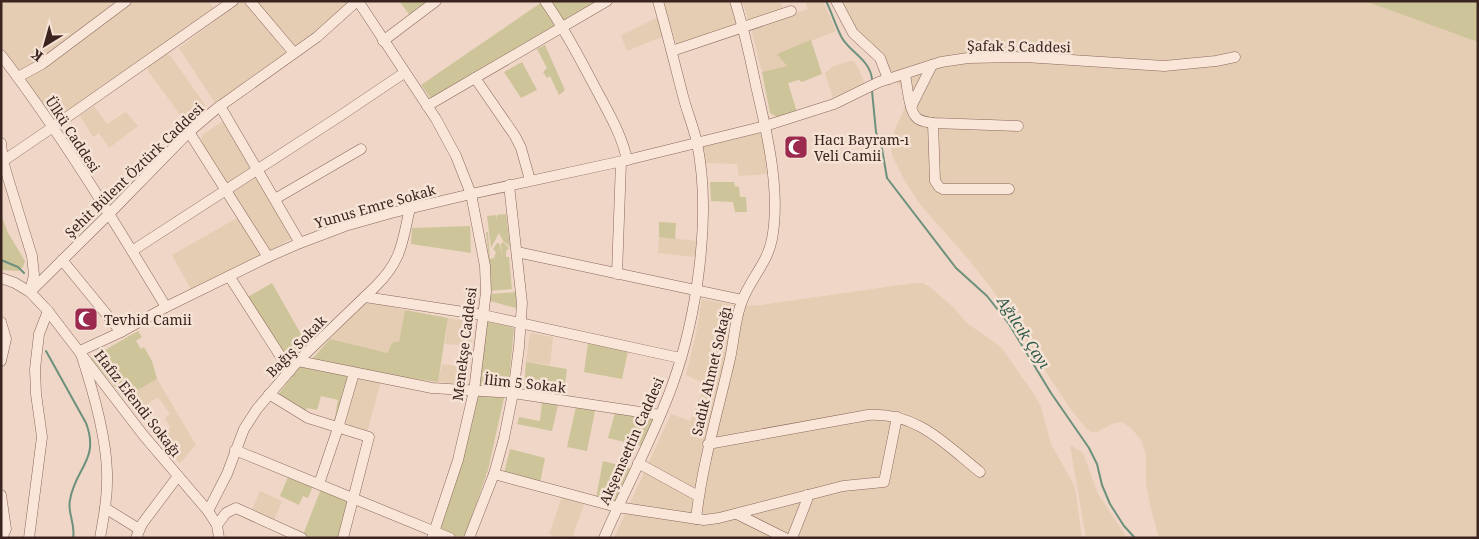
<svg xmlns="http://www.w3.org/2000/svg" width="1479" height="539" font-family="'Noto Serif',serif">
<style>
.farmland{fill:#e5cdb3}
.green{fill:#cec499}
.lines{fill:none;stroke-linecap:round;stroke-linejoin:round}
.stream{stroke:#6d917d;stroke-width:2}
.minor-casing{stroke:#8b665b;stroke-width:11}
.minor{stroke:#f9e6d9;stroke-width:10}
.labels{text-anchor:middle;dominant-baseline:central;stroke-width:5;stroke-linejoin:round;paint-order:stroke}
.street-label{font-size:14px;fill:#3b241f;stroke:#f6e3d6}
.poi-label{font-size:14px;fill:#3b241f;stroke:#f6e3d6;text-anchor:start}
.water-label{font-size:15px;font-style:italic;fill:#2e5b4a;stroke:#f6e3d6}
</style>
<rect width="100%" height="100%" fill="#efd6c6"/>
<g class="farmland">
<path d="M1,1h121l-68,50 -34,21 -19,-24z"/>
<path d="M133,1h75l6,7 -159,115 -32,-44 12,-5z"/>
<path d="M241,1h4l42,54 -72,48 -36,-55z"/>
<path d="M256,1h93l1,2 -5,7 -49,37 -4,-1z"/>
<path d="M663,1h67l8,23 -61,22z"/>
<path d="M742,1h38l3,7 -34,14z"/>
<path d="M805,1h18l13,30 -58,23 10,12 -26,6 -11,-43 57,-20z"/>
<path d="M833,1h645v537h-319l-8,-29 -5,-26v-29l-5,-14 -10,-12 -9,-6 -8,1 -17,9h-6l-5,-4 -14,-17 -30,-45 -48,-74 -25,-32 -50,-57 -14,-22 -13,-26 -1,-11 3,-12 11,-25v-13l-5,-8 -20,-22z"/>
<path d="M657,18l7,18 -37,15 -6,-16z"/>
<path d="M167,54l3,1 36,51 -4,7 -15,11 -39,-53v-4l4,-4z"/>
<path d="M850,61h4l2,3 9,19 -32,15 -8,-25 9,-7z"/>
<path d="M94,106l13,18 19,-12 12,14 -29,22 -10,-15 -6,4 -13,-21z"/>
<path d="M222,122l3,1 26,45 -25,16 -26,-43 3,-7z"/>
<path d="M754,132h6l3,4 4,38 -28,2 -2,-12 -34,-1 -2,-16z"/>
<path d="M258,176l35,62 -26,14 -37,-58z"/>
<path d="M237,218l25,40 -71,31 -19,-34z"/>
<path d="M659,237l38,4 -2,16 -37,-4z"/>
<path d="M914,283h9l8,5 21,18 16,18 33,23 35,50 5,10 10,37 24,43 7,51h-468l57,-124 19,7 15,-37 -19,-9 10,-42 6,-34 37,7 22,-1z"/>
<path d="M368,301l37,9 -6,32 -11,11 -58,-14z"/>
<path d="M448,318l26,4 -3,24 -26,-2z"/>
<path d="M530,333l23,4 -3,28 -24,-3z"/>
<path d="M442,364l27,4 -2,16 -29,-2z"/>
<path d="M356,376l25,5 -14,52 -25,-7z"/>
<path d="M157,379l39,66 -16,18 -16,-15 -8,-10 15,-10 -6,-10 5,-4 -12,-17 -23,15 -11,-14z"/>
<path d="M1070,445l13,8 15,41 29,44h-41z"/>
<path d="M260,491l22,10 -8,19 -22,-10z"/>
<path d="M562,497l22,7 -12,34h-12l-11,-4z"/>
</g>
<g class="green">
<path d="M399,1h31l-19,16z"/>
<path d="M550,1h49l-36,20z"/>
<path d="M1365,1h113v41z"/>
<path d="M542,2l15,23 -126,74 -10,-14z"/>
<path d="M811,40l11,34 -20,8 -3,-2 -11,3 9,29 -20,5 -7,-4 -8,-41 25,-6 -10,-12z"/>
<path d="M545,45l20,45 -6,5 -9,-19 -3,2 -4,-6 4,-4 -10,-19z"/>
<path d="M522,62l15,28 -16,8 -17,-26z"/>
<path d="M710,182h24l1,4 4,1 1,10h6l1,15h-12l-2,-10 -22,-1z"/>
<path d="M1,214l7,19 17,28 -2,6 -5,4 -17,-1z"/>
<path d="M506,214l4,33 -7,-6 -4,-8 -8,15 -4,-32 9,-1 1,5v-5z"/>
<path d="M659,222l17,1 -1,16 -16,-2z"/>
<path d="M470,226l1,27 -60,-9 1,-16z"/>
<path d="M486,232h2l2,27 4,-1 2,-6 -3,-3 4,-6 3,1 2,13 -1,-13 2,-2 6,6 -3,3v6h3l3,32 -22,2 -2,-32h1z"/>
<path d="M272,283l34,60 -18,15 -3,-1 -37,-60z"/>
<path d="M517,292l-1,16 -26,-7v-7z"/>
<path d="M405,310l43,8 -10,64 -51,-7 -75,-16 18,-20 58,14c3,-8 3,-12 11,-11z"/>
<path d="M486,321l28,7 -6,63 -29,-3z"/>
<path d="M138,331l4,6 -6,4 5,8 3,-2 8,14 5,18 -33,19 -33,-40z"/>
<path d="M588,343l40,8 -6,28 -38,-7z"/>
<path d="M526,362l41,7 -4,29 -39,-7z"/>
<path d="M300,366l51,10 -13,48 -4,-2 4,-22 -17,-4 -4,14 -10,-2 -2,6 -28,-18z"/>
<path d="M478,395l26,3 -16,72 -23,66c-8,3 -19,-3 -24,-8l21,-65z"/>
<path d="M542,402l16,3 -6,26 -35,-7 2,-7 21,4z"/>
<path d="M576,407l19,4 -8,40 -20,-4z"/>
<path d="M615,413l38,6 -11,27 -34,-8z"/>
<path d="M510,449l35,9 -5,25 -36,-10z"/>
<path d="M603,461l27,7 -16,35 -18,-5z"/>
<path d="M288,477l25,9 -5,12 -5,-2 -4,9 -19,-9z"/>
<path d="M321,489l29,12 -11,37h-28l-8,-3z"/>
</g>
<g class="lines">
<g class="stream">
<path d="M826,1c6,12 10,26 16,37 9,15 28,22 30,41"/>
<path d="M872,91l4,41 6,17 5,29 69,90 31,28 22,28 42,69 38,55 8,16 5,21 8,19 14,22 11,12"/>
<path d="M1,260l17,7 6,6"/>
<path d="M46,351l40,72c14,37 -11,45 -16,77 -3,13 6,24 3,38"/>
</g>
<g class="minor-casing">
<g id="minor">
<path d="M250,1l44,52"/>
<path d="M358,1l78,118 20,37 15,38 14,72 1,26 -12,99 -16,69 -26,78"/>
<path d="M545,1c20,28 35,58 51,88 12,23 26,46 31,71"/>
<path d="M836,1l17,32 27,25 8,21"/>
<path d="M383,41l53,-40"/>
<path d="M672,51l119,-40"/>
<path d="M1,55c61,80 113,166 165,252"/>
<path d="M905,74c2,10 4,38 12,44 4,4 11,4 16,5l85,3"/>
<path d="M18,77l24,-13 84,-63"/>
<path d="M475,78l40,58 6,12 9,32"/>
<path d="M220,106l80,137"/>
<path d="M427,106l180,-105"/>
<path d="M911,107l21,-42"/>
<path d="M933,123l2,58 4,6 4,2h66"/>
<path d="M189,132l79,125"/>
<path d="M1,143l2,18 5,17 24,78 2,19 -4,16"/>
<path d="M3,161l50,-34 180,-126"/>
<path d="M275,199l86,-50"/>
<path d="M132,251l208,-135 64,-43"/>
<path d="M517,252l225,48"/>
<path d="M62,260l59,72"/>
<path d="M617,274l4,-112"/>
<path d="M229,276l61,95"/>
<path d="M1,278l14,5 15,9 18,19 96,125 64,75 9,14 2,13"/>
<path d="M30,292l79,-78 80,-82 27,-23 101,-72 40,-36"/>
<path d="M365,297l118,18 197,43"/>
<path d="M1,322l5,17 -5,22"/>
<path d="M298,361l134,27 81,5 147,22"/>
<path d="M269,394l39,24 61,19 -26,101"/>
<path d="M708,444l160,-29c49,-3 77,29 112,57"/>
<path d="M235,450l215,88"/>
<path d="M638,463l60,33"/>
<path d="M494,474l123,33 87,13 15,-2 124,-32 41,-4 13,-65"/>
<path d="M319,484l19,-56 16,-55"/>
<path d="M1,495l5,34 -4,9"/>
<path d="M105,508l34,21"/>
<path d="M208,511l19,-37 17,-45 13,-20 41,-48 78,-75c26,-26 26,-43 34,-78"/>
<path d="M737,514l48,24"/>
<path d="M696,519c6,-54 21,-104 33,-156 5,-19 5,-40 12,-59 7,-23 26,-39 31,-65 9,-48 -5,-106 -16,-153 -6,-29 -12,-57 -21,-85"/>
<path d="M217,525l9,-12 10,-5 66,30"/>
<path d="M29,538l13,-101 -6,-43 -1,-25 4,-35 9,-23"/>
<path d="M100,538c4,-22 8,-44 7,-66 -1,-38 -15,-85 -27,-121l41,-19 45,-25 102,-50 32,-14 45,-17 46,-13 80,-19 156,-34 138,-34 69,-22 45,-22 62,-20 27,-4 57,-1 139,9 52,-5 19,-4"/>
<path d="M136,538l6,-14 36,-48"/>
<path d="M469,538l25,-64 10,-36 9,-45 6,-46 3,-44 -13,-118"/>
<path d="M604,538c22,-51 49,-100 68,-152 25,-69 40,-170 25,-243 -3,-15 -10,-31 -14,-47 -8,-31 -16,-63 -25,-95"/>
<path d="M792,538l15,-38v-5"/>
</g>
</g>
<use href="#minor" class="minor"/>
</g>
<defs>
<g id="mosque-square" transform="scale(1.25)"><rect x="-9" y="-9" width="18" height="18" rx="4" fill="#9b2a4e" stroke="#f6e3d6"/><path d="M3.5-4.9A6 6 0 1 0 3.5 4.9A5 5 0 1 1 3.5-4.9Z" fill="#fff"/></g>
</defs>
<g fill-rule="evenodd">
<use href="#mosque-square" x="796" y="147"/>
<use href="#mosque-square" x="86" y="319"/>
</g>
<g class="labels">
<g class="street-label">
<text transform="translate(1019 46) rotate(1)">Şafak 5 Caddesi</text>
<text transform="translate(73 134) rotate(57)">Ülkü Caddesi</text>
<text transform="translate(134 170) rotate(-44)">Şehit Bülent Öztürk Caddesi</text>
<text transform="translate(375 206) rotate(-16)">Yunus Emre Sokak</text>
<text transform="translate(464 344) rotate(-83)">Menekşe Caddesi</text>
<text transform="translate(296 346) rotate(-46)">Bağış Sokak</text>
<text transform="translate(711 371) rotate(-77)">Sadık Ahmet Sokağı</text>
<text transform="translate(525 383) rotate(6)">İlim 5 Sokak</text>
<text transform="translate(138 403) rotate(52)">Hafız Efendi Sokağı</text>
<text transform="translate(631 441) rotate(-66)">Akşemsettin Caddesi</text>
</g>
<g class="poi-label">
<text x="814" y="139">Hacı Bayram-ı<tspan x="814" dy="16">Veli Camii</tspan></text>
<text x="104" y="319">Tevhid Camii</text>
</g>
<g class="water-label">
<text transform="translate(1024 332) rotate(57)">Ağılcık Çayı</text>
</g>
</g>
<rect width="1479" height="539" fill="none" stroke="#3b241f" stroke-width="5"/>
<g transform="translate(45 45) rotate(217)" stroke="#f6e3d6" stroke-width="4" paint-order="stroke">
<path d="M0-4L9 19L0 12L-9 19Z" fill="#3b241f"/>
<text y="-8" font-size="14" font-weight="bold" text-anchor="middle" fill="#3b241f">K</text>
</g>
</svg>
